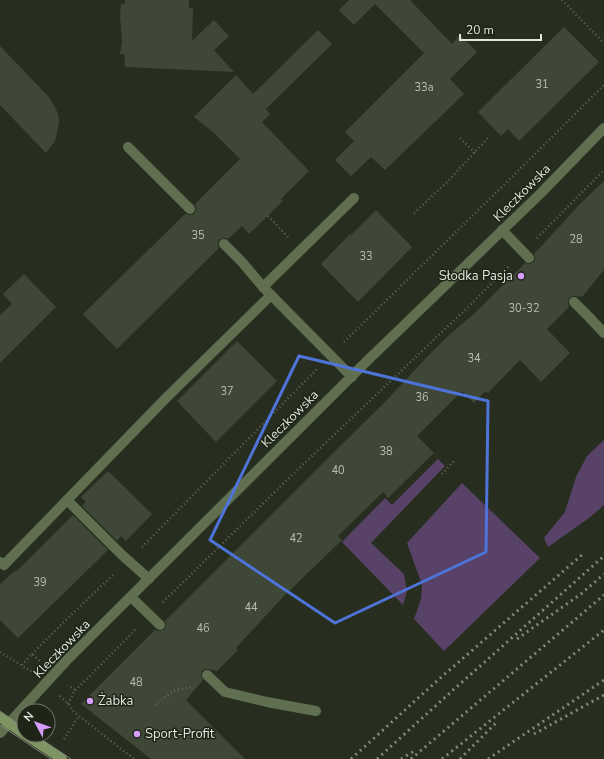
<svg xmlns="http://www.w3.org/2000/svg" width="604" height="759" font-family="'Nunito Sans',sans-serif">
<style>
.green{fill:#584267}
.building{fill:#3f4737}
.lines{fill:none;stroke-linecap:round;stroke-linejoin:round}
.path{stroke:#61675a;stroke-width:2.5;stroke-dasharray:1 3;stroke-linecap:butt}
.service{stroke:#606f50;stroke-width:10}
.minor{stroke:#606f50;stroke-width:10}
.secondary{stroke:#7e9563;stroke-width:10}
.tram{stroke:#83897d;stroke-width:1}
.rail{stroke:#83897d;stroke-width:3;stroke-dasharray:2 4;stroke-linecap:butt}
.marked{fill:none;stroke:#4e74da;stroke-width:3;stroke-linejoin:round}
.poi-dot{fill:#d59cfb;stroke:#1e2416;stroke-width:1.5}
.labels{text-anchor:middle;dominant-baseline:central;stroke-width:3;stroke-linejoin:round;paint-order:stroke}
.number-label{font-size:11px;fill:#b9bfb4}
.street-label{font-size:13px;fill:#e2e7de;stroke:#1e2416}
.poi-label{font-size:13px;fill:#e2e7de;stroke:#1e2416;text-anchor:start}
</style>
<rect width="100%" height="100%" fill="#272e1f"/>
<g class="green">
<path d="M604,440v65l-15,13 -41,29 -4,-9 21,-26 11,-35 11,-21z"/>
<path d="M438,459l7,7 -74,77 33,31 3,17 -4,14 -61,-63 43,-44 7,7z"/>
<path d="M462,483l78,75 -96,93 -30,-32 7,-20 1,-14 -15,-42z"/>
</g>
<g class="building">
<path d="M125,0h64v8h4l-1,33 22,-21 15,16 -15,14 20,22 -109,-5 -1,-13h-4l2,-13 -2,-24 1,-13h4z"/>
<path d="M349,0h61l42,44 8,-9 17,17 -27,27 14,15 -79,76 -14,-13 -20,19 -16,-16 19,-19 -9,-9 79,-79 -49,-49 -21,21 -15,-15z"/>
<path d="M564,27l35,35 -80,79 -11,-12 -7,7 -23,-24z"/>
<path d="M318,30l14,14 -66,65 4,5 -8,8 47,49 -28,28 2,2 -34,33 -7,-8 -14,13 -3,-1 -5,1 -2,4v3l1,2 -102,101 -34,-35 102,-100 4,1 5,-1 2,-4v-3l-1,-3 45,-45 -27,-27 -19,-15 42,-42 17,19z"/>
<path d="M0,46l49,51 6,10 3,7 1,6 -1,8 -3,13 -9,12 -46,-48z"/>
<path d="M604,181v89l-22,27 -2,-1 -2,1 -2,-1h-3l-4,2 -1,5 1,4 -22,22 23,24 -29,29 -21,-22 -32,33 -3,-2 -11,12 -12,-12 -45,45 17,17 -46,45 -5,-6 -45,44 4,4 -59,57 -47,51 2,2 -21,21 -9,-2h-3l-3,2 -1,5 2,4 -17,20 59,59h-94l-70,-55 74,-74 4,1 5,-1 2,-4 -1,-5 173,-173 45,-44 45,-48 21,-21 26,-22 50,-50 5,1 4,-2 1,-5 -1,-3 47,-51z"/>
<path d="M376,210l36,37 -54,55 -37,-38 29,-30 1,1z"/>
<path d="M24,274l32,33 -56,56v-48l12,-11 -9,-10z"/>
<path d="M237,341l40,40 -61,61 -39,-41z"/>
<path d="M108,471l44,43 -26,27 -5,-5 -4,5 -35,-35 4,-4 -5,-5z"/>
<path d="M73,515l35,35 -90,88 -18,-18v-36l16,-14 1,1z"/>
</g>
<g class="lines">
<g class="path">
<path d="M562,0l42,43"/>
<path d="M460,138l15,15"/>
<path d="M414,213l33,-31 42,-45"/>
<path d="M268,216l20,21"/>
<path d="M537,238l67,-68"/>
<path d="M344,342l177,-174 83,-83"/>
<path d="M442,474l12,-13"/>
<path d="M142,547l176,-179"/>
<path d="M163,602l129,-127 173,-165 44,-44"/>
<path d="M0,652l32,20"/>
<path d="M32,654l35,-35 47,-45"/>
<path d="M22,665l10,-11 8,7"/>
<path d="M75,690l10,-9 52,-53"/>
<path d="M60,696l8,8 6,8 60,47"/>
<path d="M68,704l7,-14 -7,-5"/>
<path d="M155,705l18,-14 18,-4"/>
<path d="M64,739l15,-23"/>
</g>
<g class="service">
<path d="M128,147l62,62"/>
<path d="M502,230l27,28"/>
<path d="M224,244l18,18 21,25 89,90"/>
<path d="M263,287l91,-89"/>
<path d="M574,302l14,14 16,17"/>
<path d="M67,500l55,55 27,24"/>
<path d="M0,562l4,3 162,-167 105,-103"/>
<path d="M131,597l29,28"/>
<path d="M207,675l18,17 42,10 49,9"/>
</g>
<path class="minor" d="M0,733l67,-73 301,-300 173,-167 63,-65"/>
<g class="secondary">
<path d="M0,717l24,17"/>
<path d="M26,735l36,24"/>
</g>
<g class="tram">
<path d="M0,711l24,17"/>
<path d="M0,725l51,34"/>
<path d="M35,735l36,24"/>
</g>
<g class="rail">
<path d="M517,639l64,-45 23,-20"/>
<path d="M534,734l70,-39"/>
<path d="M351,759l87,-79 145,-126"/>
<path d="M377,759l75,-68 152,-135"/>
<path d="M401,759l13,-8"/>
<path d="M411,759l193,-164"/>
<path d="M442,759l162,-129"/>
<path d="M460,759l38,-38"/>
<path d="M488,759l116,-79"/>
</g>
</g>
<path class="marked" d="M299,356l189,45 -2,151 -151,71 -125,-83z"/>
<g class="poi-dot">
<circle cx="521" cy="276" r="4"/>
<circle cx="90" cy="701" r="4"/>
<circle cx="137" cy="734" r="4"/>
</g>
<g class="labels">
<g class="number-label">
<text x="542" y="84">31</text>
<text x="424" y="87">33a</text>
<text x="198" y="235">35</text>
<text x="576" y="239">28</text>
<text x="366" y="256">33</text>
<text x="524" y="308">30-32</text>
<text x="474" y="358">34</text>
<text x="227" y="391">37</text>
<text x="422" y="397">36</text>
<text x="386" y="451">38</text>
<text x="338" y="470">40</text>
<text x="296" y="538">42</text>
<text x="40" y="582">39</text>
<text x="251" y="607">44</text>
<text x="203" y="628">46</text>
<text x="136" y="682">48</text>
</g>
<g class="street-label">
<text transform="translate(522 193) rotate(-45)">Kleczkowska</text>
<text transform="translate(290 419) rotate(-45)">Kleczkowska</text>
<text transform="translate(62 649) rotate(-46)">Kleczkowska</text>
</g>
<g class="poi-label">
<text x="513" y="276" text-anchor="end">Słodka Pasja</text>
<text x="98" y="701">Żabka</text>
<text x="145" y="734">Sport-Profit</text>
</g>
</g>
<g transform="translate(36 723) rotate(311)"><circle r="19" fill="#1e2416" stroke="#6c7266"/>
<path d="M0-3L7 15L0 10L-7 15Z" fill="#d59cfb"/>
<text y="-6" font-size="11" font-weight="bold" text-anchor="middle" fill="#e2e7de">N</text>
</g>
<path d="M460 34v6h81v-6" fill="none" stroke="#e2e7de" stroke-width="2"/>
<text x="466" y="34" font-size="12" fill="#e2e7de" stroke="#1e2416" stroke-width="3" paint-order="stroke">20 m</text>
</svg>
